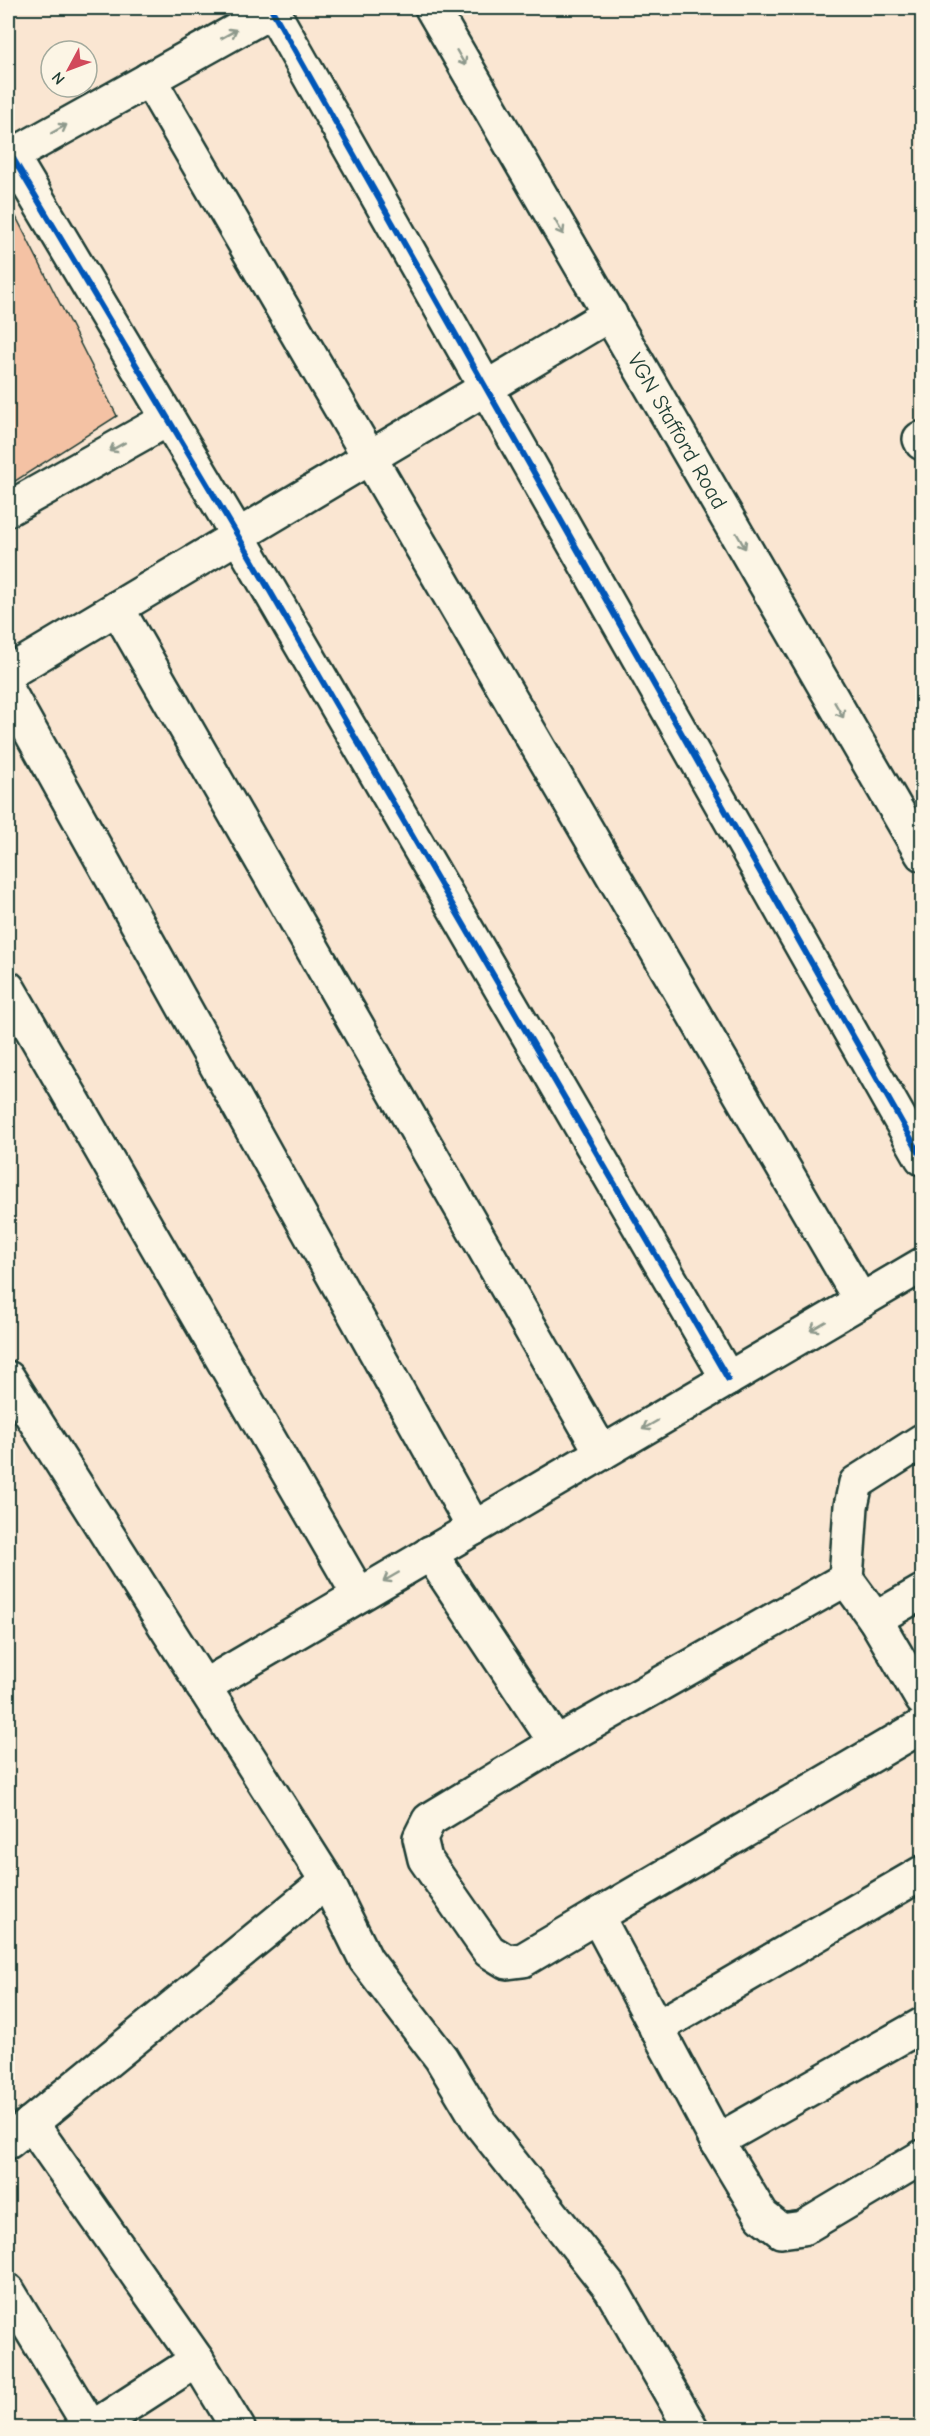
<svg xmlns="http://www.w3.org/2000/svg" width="930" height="2436" font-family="'Comic Neue',sans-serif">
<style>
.building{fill:#f4c2a4;stroke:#1f3d34;stroke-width:1.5}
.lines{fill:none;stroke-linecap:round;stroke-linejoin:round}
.minor-casing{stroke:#1f3d34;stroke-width:38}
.minor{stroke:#fcf5e5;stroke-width:33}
.cycleway-casing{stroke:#fcf5e5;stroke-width:10}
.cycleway{stroke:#0057b8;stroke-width:6}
.oneway{stroke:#8e998c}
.labels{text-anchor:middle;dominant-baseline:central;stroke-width:6;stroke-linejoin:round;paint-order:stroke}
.street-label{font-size:22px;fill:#1f3d34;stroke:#fcf5e5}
</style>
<rect width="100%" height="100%" fill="#fae6d2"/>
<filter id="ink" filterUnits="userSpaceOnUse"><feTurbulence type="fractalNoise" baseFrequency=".0167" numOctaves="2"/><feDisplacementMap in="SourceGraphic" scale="12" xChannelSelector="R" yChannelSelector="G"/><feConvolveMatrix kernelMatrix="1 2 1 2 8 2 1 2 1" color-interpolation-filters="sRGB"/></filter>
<g filter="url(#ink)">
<path class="building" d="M8,201l109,215 -108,69 -1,-2z"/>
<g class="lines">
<g class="minor-casing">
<g id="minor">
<path id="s1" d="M432,8l490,846"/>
<path d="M272,10l650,1148"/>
<path d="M149,79l712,1222"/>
<path d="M11,155l227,381 490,843"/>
<path d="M8,158l269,-150"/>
<path d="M920,439l2,4"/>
<path d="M8,509l160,-90"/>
<path d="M117,608l485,845"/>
<path d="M8,673l602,-359"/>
<path d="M8,691l466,837"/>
<path d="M8,988l351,607"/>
<path d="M8,1378l319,503 39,79 75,98 39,65 131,166 80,139"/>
<path d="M922,1441l-66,42 -5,23 -5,73 29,40 47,80"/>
<path d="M430,1553l126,190"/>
<path d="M846,1579l-290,164 -127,77 -9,18 5,21 64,92 18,11 16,-2 74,-44 120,225 45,75 19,15 22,-3 119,-71"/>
<path d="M875,1619l47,-27"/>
<path d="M203,1687l719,-422"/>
<path d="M597,1916l325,-190"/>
<path d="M656,2028l266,-155"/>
<path d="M31,2123l166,237 -105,68"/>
<path d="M717,2141l205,-116"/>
<path d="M8,2142l319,-261"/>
<path d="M8,2291l83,137"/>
<path d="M197,2360l41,68"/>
</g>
</g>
<use href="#minor" class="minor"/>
<g class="cycleway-casing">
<g id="cycleway">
<path d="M272,10l650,1148"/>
<path d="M11,155l227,381 490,843"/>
</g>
</g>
<use href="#cycleway" class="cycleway"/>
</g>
<defs><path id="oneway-shaft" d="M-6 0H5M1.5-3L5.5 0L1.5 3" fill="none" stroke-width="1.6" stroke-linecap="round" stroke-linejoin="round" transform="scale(1.5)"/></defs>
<g class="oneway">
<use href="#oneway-shaft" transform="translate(229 34) rotate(-29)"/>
<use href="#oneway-shaft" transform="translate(461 58) rotate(60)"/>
<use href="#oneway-shaft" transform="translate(59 129) rotate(-29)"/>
<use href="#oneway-shaft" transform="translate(559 227) rotate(60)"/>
<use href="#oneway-shaft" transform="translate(117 447) rotate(151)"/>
<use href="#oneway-shaft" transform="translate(741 541) rotate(60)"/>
<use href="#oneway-shaft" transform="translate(839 710) rotate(60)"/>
<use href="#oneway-shaft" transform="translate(818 1326) rotate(150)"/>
<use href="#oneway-shaft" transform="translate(650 1425) rotate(150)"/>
<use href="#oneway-shaft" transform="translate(391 1577) rotate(150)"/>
</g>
</g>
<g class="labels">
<g class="street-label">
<text stroke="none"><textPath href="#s1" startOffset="489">VGN Stafford Road</textPath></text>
</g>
</g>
<rect width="930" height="2436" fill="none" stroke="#fcf5e5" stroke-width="30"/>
<rect x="15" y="15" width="900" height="2406" fill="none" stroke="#1f3d34" stroke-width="2" filter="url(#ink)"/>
<g transform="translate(69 69) rotate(229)"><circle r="28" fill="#fcf5e5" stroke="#a4ab9e" stroke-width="1.5"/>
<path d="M0-4.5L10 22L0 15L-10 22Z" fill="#d1495b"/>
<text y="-9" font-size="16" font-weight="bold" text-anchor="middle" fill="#1f3d34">N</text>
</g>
</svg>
